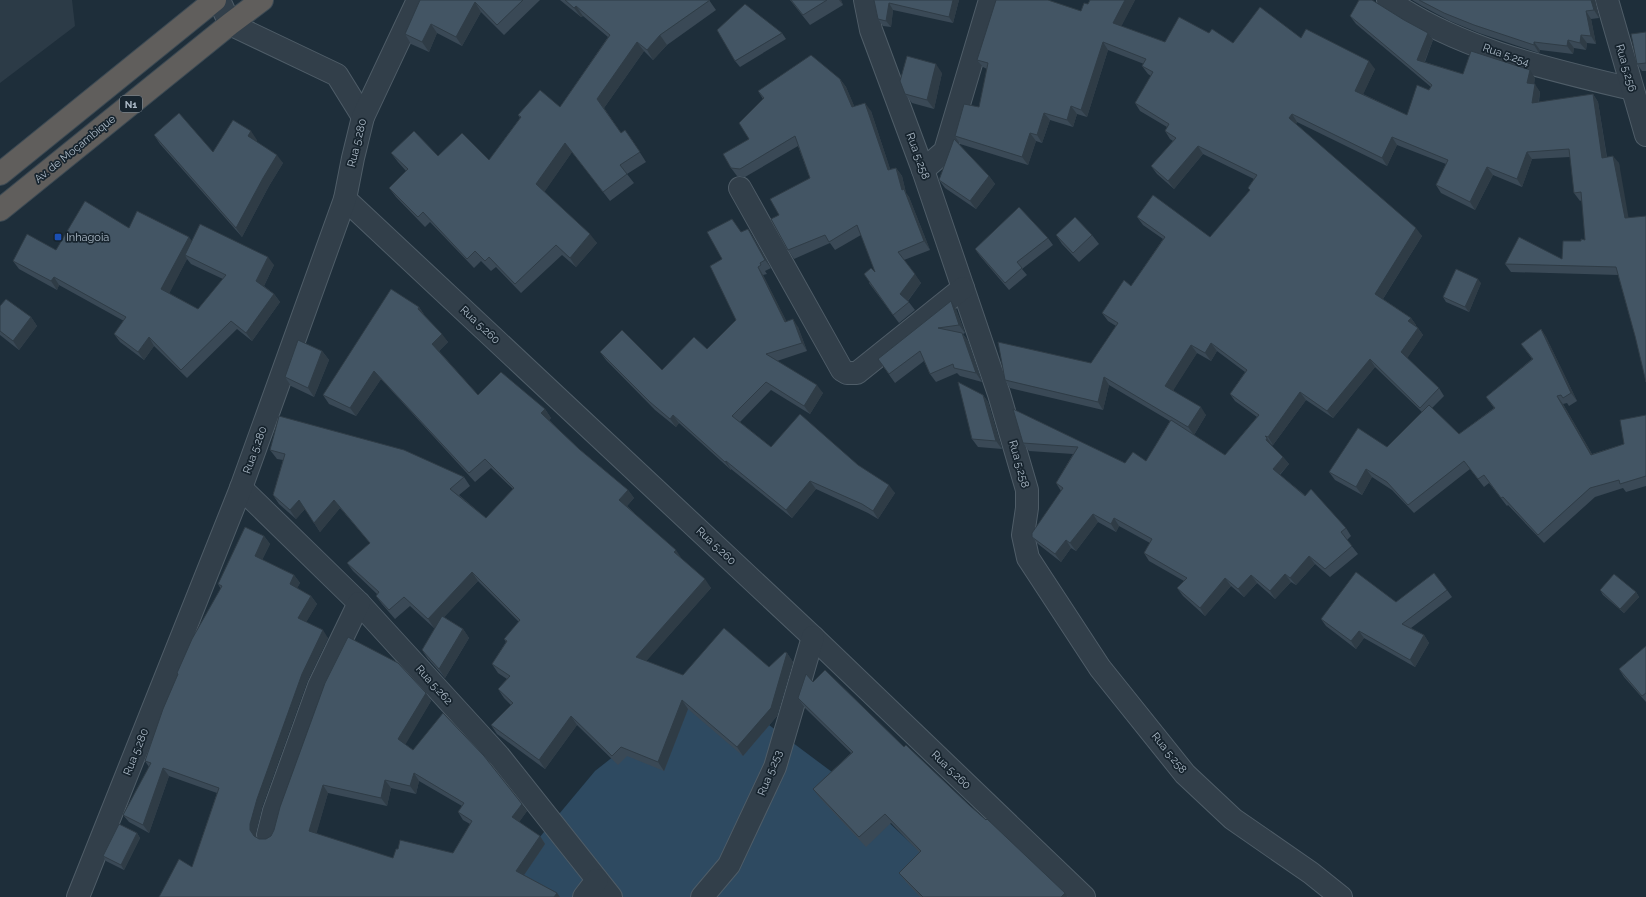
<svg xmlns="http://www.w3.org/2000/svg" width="1646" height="897" font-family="Raleway,sans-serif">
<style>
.airport{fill:#2c3b47}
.water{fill:#2e4a61}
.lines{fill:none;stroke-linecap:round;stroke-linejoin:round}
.minor-casing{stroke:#4f5d68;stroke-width:24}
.tertiary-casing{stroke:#4f5d68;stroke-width:24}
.trunk-casing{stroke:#3c4a54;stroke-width:24}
.minor{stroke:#323f4a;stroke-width:22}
.tertiary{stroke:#323f4a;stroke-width:22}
.trunk{stroke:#605e5c;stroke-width:22}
.wall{fill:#3a4956;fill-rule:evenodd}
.shaded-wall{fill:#2f3c46}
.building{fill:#435564;stroke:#2f3c46;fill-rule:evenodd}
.transit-dot{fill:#1a4fb4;stroke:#17242e;stroke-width:1.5}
.labels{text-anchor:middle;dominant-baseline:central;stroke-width:3.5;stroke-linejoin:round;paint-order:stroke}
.shield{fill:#17242e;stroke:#7f8d99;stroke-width:1}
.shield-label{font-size:10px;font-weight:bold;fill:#acbac7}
.street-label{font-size:11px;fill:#acbac7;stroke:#17242e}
.poi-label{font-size:11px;fill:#acbac7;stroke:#17242e;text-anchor:start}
</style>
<rect width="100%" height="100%" fill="#1e2e3a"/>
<path class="airport" d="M0,0h72l3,26 -75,57z"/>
<path class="water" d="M698,690l47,17 103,77 87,82 12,31h-440l22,-47 66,-79z"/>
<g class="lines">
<g class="minor-casing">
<g id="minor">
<path d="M865,0l6,30 52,140 76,224 28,96v18l-4,27 5,23 72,110 85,106 48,45 78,54 30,24"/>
<path d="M1388,0c72,50 160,69 244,89"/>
<path d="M1607,0l39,135"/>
<path d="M230,24l107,51 26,42"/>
<path d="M923,170l22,-19 45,-151"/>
<path d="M740,188l102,182 5,3h10l106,-85"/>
<path d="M345,199l468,438 271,260"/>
<path d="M241,488l118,115 140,153 112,141"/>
<path d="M268,835l6,-24 45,-125 40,-83"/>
<path d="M78,897l163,-409 104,-289 8,-41 10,-41 55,-117"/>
<path d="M584,897l13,-17"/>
<path d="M702,897l27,-32 46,-98 38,-130"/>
</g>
</g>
<g class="tertiary-casing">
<path id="tertiary" d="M219,0l11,24"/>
</g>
<g class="trunk-casing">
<g id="trunk">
<path d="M0,174l215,-174"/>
<path d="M0,210l230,-186 32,-24"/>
</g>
</g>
<use href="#minor" class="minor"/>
<use href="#tertiary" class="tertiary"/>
<use href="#trunk" class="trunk"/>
</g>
<g class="wall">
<path d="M420,0h120l-36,35 -23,-23 -19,34 -25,-13 -8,19 -18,-8 -6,-10z"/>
<path d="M560,0h149l7,10 -49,35 -14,15 -9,-9 -40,57 17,25 11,7 14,22 -19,12 7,9 -24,18 -38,-49 -28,40 53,51 -21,24 -14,-12 -41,38 -25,-26 -5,4 -10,-10 -7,7 -44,-46 -5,5 -29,-30 -7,-9 17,-17 -8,-9 -7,-9 98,7 31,-42 -2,-3 42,-8 48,-70 -25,-21 -2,1z"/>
<path d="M790,0h51l2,5 -33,20z"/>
<path d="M874,0h85l-6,23 -60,-13 -2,17 -8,-1 -5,-7z"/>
<path d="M1090,0h45l-14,26 44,16 44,-9 24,10 68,-5 74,31 -12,25 44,21 24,-28 -75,-63 -6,-8 54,4 24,13 5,7 -8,22 38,12 72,4 -1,6 6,8 -1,10 54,-8 5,8 9,55 12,6 16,173 -17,-61 -107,-3 -6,-8 57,-5 19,-18 4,-1 -3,-40 -2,1 -6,-8 -4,-36 -38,2 -10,28 -29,-12 -18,35 -34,-17 -5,-8 10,-21 -49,-19 -10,21 -90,-44 -1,2 126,112 -39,63 28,19 5,7v1l2,2 5,7 -16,23 32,30 5,8 -12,12 27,26 35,-26 -8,-11 46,-38 -11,-15 20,-15 5,8 31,64 -8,5 -2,-3 -4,1 29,50 32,-10 22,-29v71l-20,6 -3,-4 -28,9 -51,46 -36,-38 -1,1 -18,-23 -5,4 -14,-18 -56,44 -22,-23 -20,-13 -10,18 -27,-15 -6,-8 58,-25 35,-35 -47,-45 -42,51 -27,-18 -33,45 -2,-1 1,2 11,11 6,7 -9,11 66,53 5,8 -4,4 11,14 -28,23 -15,-13 -19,21 -5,-3 -16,17 -18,-16 -13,14 -13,-11 -26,30 -22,-20 -6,-8 7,-7 -35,-20 -5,-8 6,-10 -31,-17 -3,6 -18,-10 -22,29 -5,-3 -10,14 -23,-18 -6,-7 29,-46 -5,-8 17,-29 -44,-3 -6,-8 -10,-34 112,54 21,-2 24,-40 -61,-36 -6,25 -93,-22 -5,-8 86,-17 25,-37 -8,-5 -6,-8 29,-27 32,-47 -20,-14 -6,-8 73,20 40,-46 -2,-3 6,-9 -51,-25 -29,35 -17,-15 -6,-8 22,-25 -3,-2 -5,-8 2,-4 -27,-16 -5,-8 16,-27 -3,-2 -6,-8 2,-2 -36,-14 -21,67 -10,-3 -4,13 -23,-7 -8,23 -6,-2 -8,24 -68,-21 -5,-8 24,-29 8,-38 -4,-2 -6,-7 104,-49 7,-7zM1217,351l28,21 -15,22 5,7 22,16 -32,38 -31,-20 12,-20 -33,-25 24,-37 14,8z"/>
<path d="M1412,0h183l4,18 -8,1 5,25 -9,-1 -1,7 -12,-2 -1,6 -33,-4 -1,3 -60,-20 -29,-12 -28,-15z"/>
<path d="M1646,32v39h-4l-5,-7z"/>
<path d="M782,33l4,6 -46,28 -5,-6z"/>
<path d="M942,73l-8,36 -22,-6 -7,-9z"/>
<path d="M840,79l6,8 8,19 17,5 19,58 6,-1 6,8 4,17 3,4 21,53 -26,10 17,23 -13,18 7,9 -16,13 -30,-40 6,-11 -14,-37 -26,15 -5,-7 -36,16 -6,-9 -9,-35 31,-37 -12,-32 -53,31 -8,-1 -6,-8 18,-29 14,-40 -5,-8z"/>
<path d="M154,135l59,17 44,-12 -1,2 27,21 -14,23 -27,51 -82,-93z"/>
<path d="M989,176l6,8 -19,25 -31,-21 -6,-8z"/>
<path d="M129,228l63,13 82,24 -10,21 10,8 6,8 -28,39 -15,-12 -50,49 -33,-32 -10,14 -24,-18 -6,-8 10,-13 -65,-36 -2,5 -38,-21 -6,-8 43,-11zM187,259l4,5 32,15 -25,30 -29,-16z"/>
<path d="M748,229l5,8 18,31 -6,3 2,3 -4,1 23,46 12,6 9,24 -30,10 46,32 -13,21 -39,-24 -31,32 31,25 87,18 37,28 -17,26 -10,-6 -52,-24 -24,29 -61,-49v1l-52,-47 -3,4 -21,-17 -49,-50 -6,-8 62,18 45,-21 29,-29 -14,-61 19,-27z"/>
<path d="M1056,235h36l7,9 -20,18 -17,-18z"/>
<path d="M1048,238l5,7 -31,24 5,6 -18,15 -29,-34 -5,-7z"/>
<path d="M1481,283l-12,29 -23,-10 -3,-5z"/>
<path d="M0,306l31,11 6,9 -18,24 -19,-15z"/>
<path d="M419,307l6,9 23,26 -9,9 39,44 67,14 6,9 -2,2 30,29 49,41 6,8 -7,8 55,53 29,29 -65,73 37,14 86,-8 18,-14 6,9 -16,54 -34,40 -55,-47 -24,62 -37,-15 -9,9 -41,-40 -32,44 -48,-35 -6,-9 20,-20 -7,-7 -6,-9 9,-10 -9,-6 -6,-9 14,-22 -2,-3 15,-17 -41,-41 -34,36 19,12 6,9 -24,40 -17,-19 -6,-9 16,-27 -4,5 -24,-22 -15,13 -13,-15 -6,-8 1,-2 -24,-23 -6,-8 23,-20 -30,-35 -20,24 -15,-23 -9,10 -17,-15 -6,-9 10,-35 -6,-1 -7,-9 194,27 6,9 -11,9 27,23 27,-29 -22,-21 -16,14 -94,-103 -25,37 -27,-12 -6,-9z"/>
<path d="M956,309l9,24 -2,1 5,7 14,41 -22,-6 -3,-3 -21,9 -6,-8 -6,-13 -29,22 -17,-24z"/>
<path d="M322,351l7,9 -15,37 -23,-11 -6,-9z"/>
<path d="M983,395l5,7 14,47 -24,-2 -6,-8z"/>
<path d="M264,536l6,8 -8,16 32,15 6,8 -3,5 14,8 6,8 -11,18 22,16 -21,44 -45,125 -6,25v5l3,2h7l5,-3 3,-6 6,-23 146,-114 5,8 -26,43 8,6 114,61 -8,11 21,14 5,8 -21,31 33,18 3,4h-401l33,-30 25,-74 -48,-17 -20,57 -20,-11 -6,-7 26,-48 -4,-6 33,-86 -1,-2 44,-84 -3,-5zM419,781l43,25 -4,6 5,8 7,4 -17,29 -55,-4 -5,9 -77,-24 12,-41 59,13 4,-18 25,6z"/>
<path d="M1447,590l5,7 -41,31 13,7 5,8 -14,24 -51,-29 -8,11 -30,-23 -5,-7 75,-17z"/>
<path d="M1600,590l36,2 3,5 -15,16 -21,-18z"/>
<path d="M1646,646v56l-22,-25 -5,-8z"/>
<path d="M813,682l91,65 65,58 99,92h-148l-14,-15 -7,-9 21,-20 -29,-30 -25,24 -46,-49 -7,-9 38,-36 -46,-45 -7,-10z"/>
<path d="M137,833l3,5 -16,32 -18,-9 -3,-5z"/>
</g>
<g class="shaded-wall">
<path d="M839,0h2l2,5z"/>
<path d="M953,0h6l-6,23 -4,-6z"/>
<path d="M1125,0h10l-16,31 -6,-8z"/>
<path d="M1591,0h4l4,18 -5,-8z"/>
<path d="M475,2l6,10 -19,34 -6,-9z"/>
<path d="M889,3l4,7 -2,17 -5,-6z"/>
<path d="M576,6l7,10 -2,1 -7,-9z"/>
<path d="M1586,11l5,8 5,25 -5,-8z"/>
<path d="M431,24l6,9 -8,19 -7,-10z"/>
<path d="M1428,33l5,7 -11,28 -5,-8z"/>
<path d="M660,35l7,10 -14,15 -6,-10z"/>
<path d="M1581,35l6,8 -1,7 -6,-7z"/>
<path d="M1568,40l6,8 -1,6 -6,-8z"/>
<path d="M637,42l7,9 -40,57 -7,-9z"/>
<path d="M1103,42l5,8 -21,67 -6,-7z"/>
<path d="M1534,42l6,8 -1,3 -5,-8z"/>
<path d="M1369,61l6,8 -14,30 -6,-8z"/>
<path d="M936,64l6,9 -8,36 -7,-9z"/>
<path d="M1530,70l5,8 -2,13 -6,-8z"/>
<path d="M840,79l6,8 12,28 -6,-8z"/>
<path d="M1535,84l5,8 -3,19 -5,-8z"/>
<path d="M1593,94l5,8 10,64 -6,-8z"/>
<path d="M865,103l6,8 22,67 -5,-8z"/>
<path d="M1071,106l6,8 -4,13 -6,-7z"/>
<path d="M1044,113l6,7 -8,23 -5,-8z"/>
<path d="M1292,114l5,8 -2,4 -6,-8z"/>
<path d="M251,131l6,9 -3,5 -6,-9z"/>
<path d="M1030,133l6,8 -8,24 -6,-8z"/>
<path d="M1392,137l5,8 -10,21 -5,-8z"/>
<path d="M565,143l7,9 -29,42 -7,-10z"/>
<path d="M1198,146l5,8 -29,35 -6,-8z"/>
<path d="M1527,152l5,7 -10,28 -5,-8z"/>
<path d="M277,155l6,8 -14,23 -27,51 -6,-9 27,-50z"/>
<path d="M1613,156l6,7 11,63 -5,-8z"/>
<path d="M1487,167l6,8 -18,35 -5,-8z"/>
<path d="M896,168l6,8 4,17 3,4 21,53 -6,-9 -22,-51z"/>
<path d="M989,176l6,8 -19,25 -6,-8z"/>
<path d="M1416,228l6,8 -41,66 -6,-8z"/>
<path d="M748,229l5,8 18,31 -6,-8z"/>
<path d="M590,234l7,9 -21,24 -6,-9z"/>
<path d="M189,237l6,8 -10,10 2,4 -20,39 -6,-9z"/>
<path d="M268,257l6,8 -12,25 -6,-9z"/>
<path d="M758,267l5,8 28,55 -6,-8z"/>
<path d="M915,274l6,9 -15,20 -6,-9z"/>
<path d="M54,277l5,8 -2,5 -6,-9z"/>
<path d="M1478,279l3,4 -12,29 -4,-5z"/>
<path d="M274,294l6,8 -28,39 -6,-8z"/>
<path d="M951,301l5,8 9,24 -6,-8z"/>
<path d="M419,307l6,9 -1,2 -6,-9z"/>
<path d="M31,317l6,9 -18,24 -6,-9z"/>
<path d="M1411,318l5,7 -2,4 -6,-8z"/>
<path d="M793,319l5,8 9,24 -5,-8z"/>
<path d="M1418,328l5,7 -17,25 -5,-8z"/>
<path d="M1541,329l5,8 31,64 -6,-8z"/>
<path d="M962,333l6,8 14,41 -6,-9z"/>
<path d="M442,334l6,8 -10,10 -6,-8z"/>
<path d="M149,337l5,9 -10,14 -6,-8z"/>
<path d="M1211,343l6,8 -6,10 -6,-8z"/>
<path d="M1191,345l6,8 -26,41 -6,-8z"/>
<path d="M322,351l7,9 -15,37 -6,-9z"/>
<path d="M1370,359l5,8 -42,51 -6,-7z"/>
<path d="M374,371l7,8 -25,37 -6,-8z"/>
<path d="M1104,377l5,8 -6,25 -5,-8z"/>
<path d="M817,385l6,8 -13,21 -6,-8z"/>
<path d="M1300,392l6,8 -33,45 -5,-8z"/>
<path d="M983,395l5,7 14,47 -6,-8z"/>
<path d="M1557,396l6,8 34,59 -6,-8z"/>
<path d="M1201,407l5,8 -12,20 -6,-8z"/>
<path d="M545,409l6,9 -3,4 -7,-9z"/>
<path d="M673,415l6,8 -3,4 -6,-8z"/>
<path d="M1267,438l6,8 -2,2 -5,-8z"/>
<path d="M1283,457l6,7 -11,12 -5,-7z"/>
<path d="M726,461l5,8v1l-6,-8z"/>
<path d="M1366,469l6,8 -10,18 -6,-8z"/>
<path d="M810,481l6,8 -24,29 -6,-8z"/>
<path d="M889,485l6,8 -17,26 -5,-8z"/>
<path d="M628,490l6,8 -9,10 -6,-8z"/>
<path d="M299,500l6,9 -9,10 -6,-9z"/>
<path d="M334,500l6,8 -20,24 -6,-9z"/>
<path d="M1093,514l5,8 -22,29 -6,-8z"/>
<path d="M1114,518l5,8 -3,6 -5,-8z"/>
<path d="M264,536l6,8 -10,20 -5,-8z"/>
<path d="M1066,540l5,8 -10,14 -6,-8z"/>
<path d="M676,550l6,9 -2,2 -6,-9z"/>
<path d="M1309,556l6,8 -19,21 -6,-7z"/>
<path d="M472,572l6,9 -44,47 -6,-9z"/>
<path d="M1285,574l6,8 -16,17 -5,-8z"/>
<path d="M294,575l6,8 -5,9 -5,-8z"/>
<path d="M1251,575l6,8 -13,14 -6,-8z"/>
<path d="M1225,578l6,8 -26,30 -5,-8z"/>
<path d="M705,579l6,9 -69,78 -6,-9z"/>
<path d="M1636,592l3,5 -15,16 -4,-4z"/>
<path d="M311,596l6,8 -13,22 -6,-8z"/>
<path d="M463,629l6,9 -24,40 -6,-9z"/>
<path d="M323,630l5,8 -21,44 -45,125 -6,25v6l-2,-2 -4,-6v-6l7,-25 45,-125z"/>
<path d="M1359,631l5,7 -8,11 -5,-8z"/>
<path d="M1424,635l5,8 -14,24 -5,-7z"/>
<path d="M787,653l6,9 -16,54 -34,40 -6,-9z"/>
<path d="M426,693l5,8 -27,46 -6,-8z"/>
<path d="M682,700l6,9 -24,62 -6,-9z"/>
<path d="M571,716l6,9 -32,44 -6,-9z"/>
<path d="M163,768l6,8 -20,57 -6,-8z"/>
<path d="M414,773l5,8 -3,13 -6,-8z"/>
<path d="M385,780l6,8 -4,18 -6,-8z"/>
<path d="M323,785l5,8 -13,46 -6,-8z"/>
<path d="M522,804l5,7 -10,14 -5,-8z"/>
<path d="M137,833l3,5 -16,32 -3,-5z"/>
<path d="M540,836l5,8 -23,34 -6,-7z"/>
<path d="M557,893l3,4h-6z"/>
<path d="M1065,893l3,4h-7z"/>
</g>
<g class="building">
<path d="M420,0h103l-26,25 -22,-23 -19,35 -25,-13 -9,18 -17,-8z"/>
<path d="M565,0h145l-50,35 -13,15 -10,-8 -40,57 24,34 4,-3 15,22 -20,13 7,9 -24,18 -38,-49 -29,41 54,50 -20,24 -14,-13 -41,39 -26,-27 -4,4 -10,-10 -8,8 -44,-47 -5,5 -29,-29 19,-19 -17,-16 23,-22 24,25 24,-23 27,27 32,-43 -3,-2 22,-25 20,17 50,-72 -34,-29 -2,2z"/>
<path d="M791,0h36l-24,15z"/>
<path d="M874,0h79l-4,17 -60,-14 -3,18 -8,-2z"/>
<path d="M996,0h52l33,11 3,-8 4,1 2,-4h35l-12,23 52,19 14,-25 30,16 3,-4 21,14 27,-36 41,31 5,-9 63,32 -14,30 52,24 10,-30 12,5 3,-5 -82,-69 9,-16h13l32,20 24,13 -11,27 46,14 8,-23 59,19 -3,13 8,1 -3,19 61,-9 9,64 11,-2 12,62 21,-2v166l-11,-46 -19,-69 -111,-3 14,-27 43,22 1,-18h18v-2l4,1 -4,-48 -7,1 -5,-44 -42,3 -10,27 -30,-12 -17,35 -34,-17 12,-25 -56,-23 -10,21 -90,-44 -3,4 127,110 -41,66 36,24 -3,3 10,7 -17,24 38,36 -19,20 -50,-49 -43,52 -27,-19 -32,45 -3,-1 2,2 -1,2 17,17 -10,12 32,27 6,-7 35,39 -5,4 11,14 -27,23 -16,-13 -19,22 -5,-4 -15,17 -19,-16 -13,14 -13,-11 -25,30 -23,-20 10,-10 -43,-25 8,-14 -38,-21 -3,6 -18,-10 -23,29 -4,-3 -11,14 -23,-17v-4l31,-45 -7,-5 22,-36 -55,-4 -10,-34 112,54 8,-11 13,9 25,-41 54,35 34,-40 -29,-21 17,-24 -36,-27 -6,10 -14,-8 -26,41 36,21 -13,20 -84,-50 -6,25 -93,-22 -7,-38 93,21 27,-40 -16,-10 22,-33 7,6 34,-49 -28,-20 16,-22 57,42 40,-47 -2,-2 9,-13 -59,-29 -30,35 -17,-15 25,-28 -11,-7 4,-7 -34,-21 18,-31 -11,-6 4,-7 -43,-17 -22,68 -10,-4 -4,14 -23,-7 -7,22 -7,-2 -8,24 -67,-21 9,-32 15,3 9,-44 -11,-3z"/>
<path d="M1419,0h172l3,10 -8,1 5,25 -10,-1 -1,8 -12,-3 -1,6 -33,-4v3l-60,-20 -30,-12z"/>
<path d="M745,4l37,29 -47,28 -18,-31z"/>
<path d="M1646,32v31l-9,1 -6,-30z"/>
<path d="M811,55l29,24 12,28 13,-4 23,67 8,-2 6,22 2,-1 20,52 -26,11 17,22 -15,20 9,8 -16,13 -29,-41 7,-6 4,4 -18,-47 -28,17 -4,-7 -37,15 -17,-31 8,-4 -9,-16 40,-21 -15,-42 -55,33 -9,-1 -8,-14 26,-15 -10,-16 25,-25 -6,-7z"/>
<path d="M907,56l29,8 -9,36 -22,-6 -5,-13z"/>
<path d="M179,113l34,39 20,-32 18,11 -3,5 29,19 -14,23 -27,50 -82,-93z"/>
<path d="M954,139l35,37 -19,25 -31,-21z"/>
<path d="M85,201l44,27 8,-17 52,26 -28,52 37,20 28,-34 -41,-20 15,-31 68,33 -12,24 18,13 -28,39 -15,-12 -50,49 -32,-33 -11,15 -24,-18 12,-17 -72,-40 -3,4 -38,-20 14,-27 29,16z"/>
<path d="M1019,207l29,31 -31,24 5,6 -17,15 -30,-34z"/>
<path d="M1075,217l17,18 -19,18 -17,-18z"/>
<path d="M732,219l9,13 7,-3 17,31 -5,3 1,2 -3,2 27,55 8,-3 9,24 -36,11 51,31 -13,21 -38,-24 -34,34 39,31 29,-33 58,51 31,20 -16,26 -11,-7 -52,-23 -24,29 -60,-49 -1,1 -52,-47 -3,4 -20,-17 -50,-50 22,-22 40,40 32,-33 13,12 29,-29 -26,-54 12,-7 -15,-27z"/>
<path d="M1456,269l22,10 -13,28 -22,-10z"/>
<path d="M391,289l28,18 -1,2 24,25 -10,10 46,51 23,-23 44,37 -4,4 38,36 49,41 -9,10 57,50 -2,2 31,27 -69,78 47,18 41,-47 45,39 16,-15 2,1 -16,55 -34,39 -55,-47 -24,62 -37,-15 -9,9 -41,-40 -32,44 -48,-35 22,-22 -15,-14 12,-13 -18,-12 15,-23 -3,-2 16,-19 -48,-48 -44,47 -24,-22 -15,13 -13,-14 3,-4 -32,-29 23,-20 -36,-43 -20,23 -15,-23 -9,10 -17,-15 12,-41 -15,-4 9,-34 125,34 60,27 -14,12 36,29 28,-30 -29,-29 -16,14 -95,-102 -24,37 -27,-13z"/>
<path d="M6,299l25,18 -18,24 -13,-10v-25z"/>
<path d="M951,301l8,24 -21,3 24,5 14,40 -22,-5 -1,-4 -23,10 -10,-23 -31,23 -11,-15z"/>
<path d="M1541,329l30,64 -8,5 -2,-3 -4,1 34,59 33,-11 -4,-24 26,-5v61l-26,8 -1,-4 -29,8 -52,47 -35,-38 -2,1 -17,-23 -6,4 -14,-18 -56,44 -21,-23 -21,-13 -10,18 -27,-15 29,-44 29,19 42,-42 30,29 36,-26 -9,-11 47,-38 -12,-15z"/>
<path d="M298,340l24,11 -14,37 -23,-11z"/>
<path d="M958,382l25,13 13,46 -24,-2z"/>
<path d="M245,527l19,9 -9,20 39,19 -4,9 21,12 -13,22 25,12 -21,44 -45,125 -7,25v6l4,6 5,3h7l5,-3 3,-6 6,-23 45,-124 23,-46 50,26 28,30 -28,46 15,11 30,-37 41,43 38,48 -10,13 28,19 -24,35 41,22 -3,4h-395l20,-38 13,8 27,-79 -56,-20 -20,57 -20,-10 28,-52 -6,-2 18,-52 15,-35 -1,-1 15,-34 30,-53 -4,-2zM414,773l50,30 -6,9 14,9 -19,32 -53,-13 -2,9h-2l-3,9 -84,-27 14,-46 58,13 4,-18 25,6z"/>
<path d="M1356,572l40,30 38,-29 13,17 -45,34 22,11 -14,25 -51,-29 -8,10 -30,-22z"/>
<path d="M1614,574l22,18 -16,17 -20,-19z"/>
<path d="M442,616l21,13 -24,40 -17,-19z"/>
<path d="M1646,646v47l-4,3 -23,-27z"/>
<path d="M825,670l79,77 2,-2 63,60 17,15 1,-1 78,74 -4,4h-138l-24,-24 22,-22 -36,-37 -26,23 -46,-48 40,-37 -55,-54 8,-24 7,8z"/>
<path d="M119,824l18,9 -16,32 -18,-9z"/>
</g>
<rect class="transit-dot" x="54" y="233" width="8" height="8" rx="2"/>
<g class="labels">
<rect class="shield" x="120" y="96" width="22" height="16" rx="3"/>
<g class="shield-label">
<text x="131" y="104">N1</text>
</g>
<g class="street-label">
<text transform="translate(1506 55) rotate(19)">Rua 5.254</text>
<text transform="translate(1626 68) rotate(74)">Rua 5.256</text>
<text transform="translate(357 143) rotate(-76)">Rua 5.280</text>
<text transform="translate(75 149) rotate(-39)">Av. de Moçambique</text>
<text transform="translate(918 156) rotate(70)">Rua 5.258</text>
<text transform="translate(480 325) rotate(43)">Rua 5.260</text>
<text transform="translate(255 450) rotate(-70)">Rua 5.280</text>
<text transform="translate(1019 464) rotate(74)">Rua 5.258</text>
<text transform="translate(716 546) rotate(43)">Rua 5.260</text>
<text transform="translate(434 685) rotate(48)">Rua 5.262</text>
<text transform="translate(136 752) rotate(-68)">Rua 5.280</text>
<text transform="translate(1169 753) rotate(51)">Rua 5.258</text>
<text transform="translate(951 770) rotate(44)">Rua 5.260</text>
<text transform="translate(770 773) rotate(-68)">Rua 5.253</text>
</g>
<g class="poi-label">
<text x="66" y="237">Inhagoia</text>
</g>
</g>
</svg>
